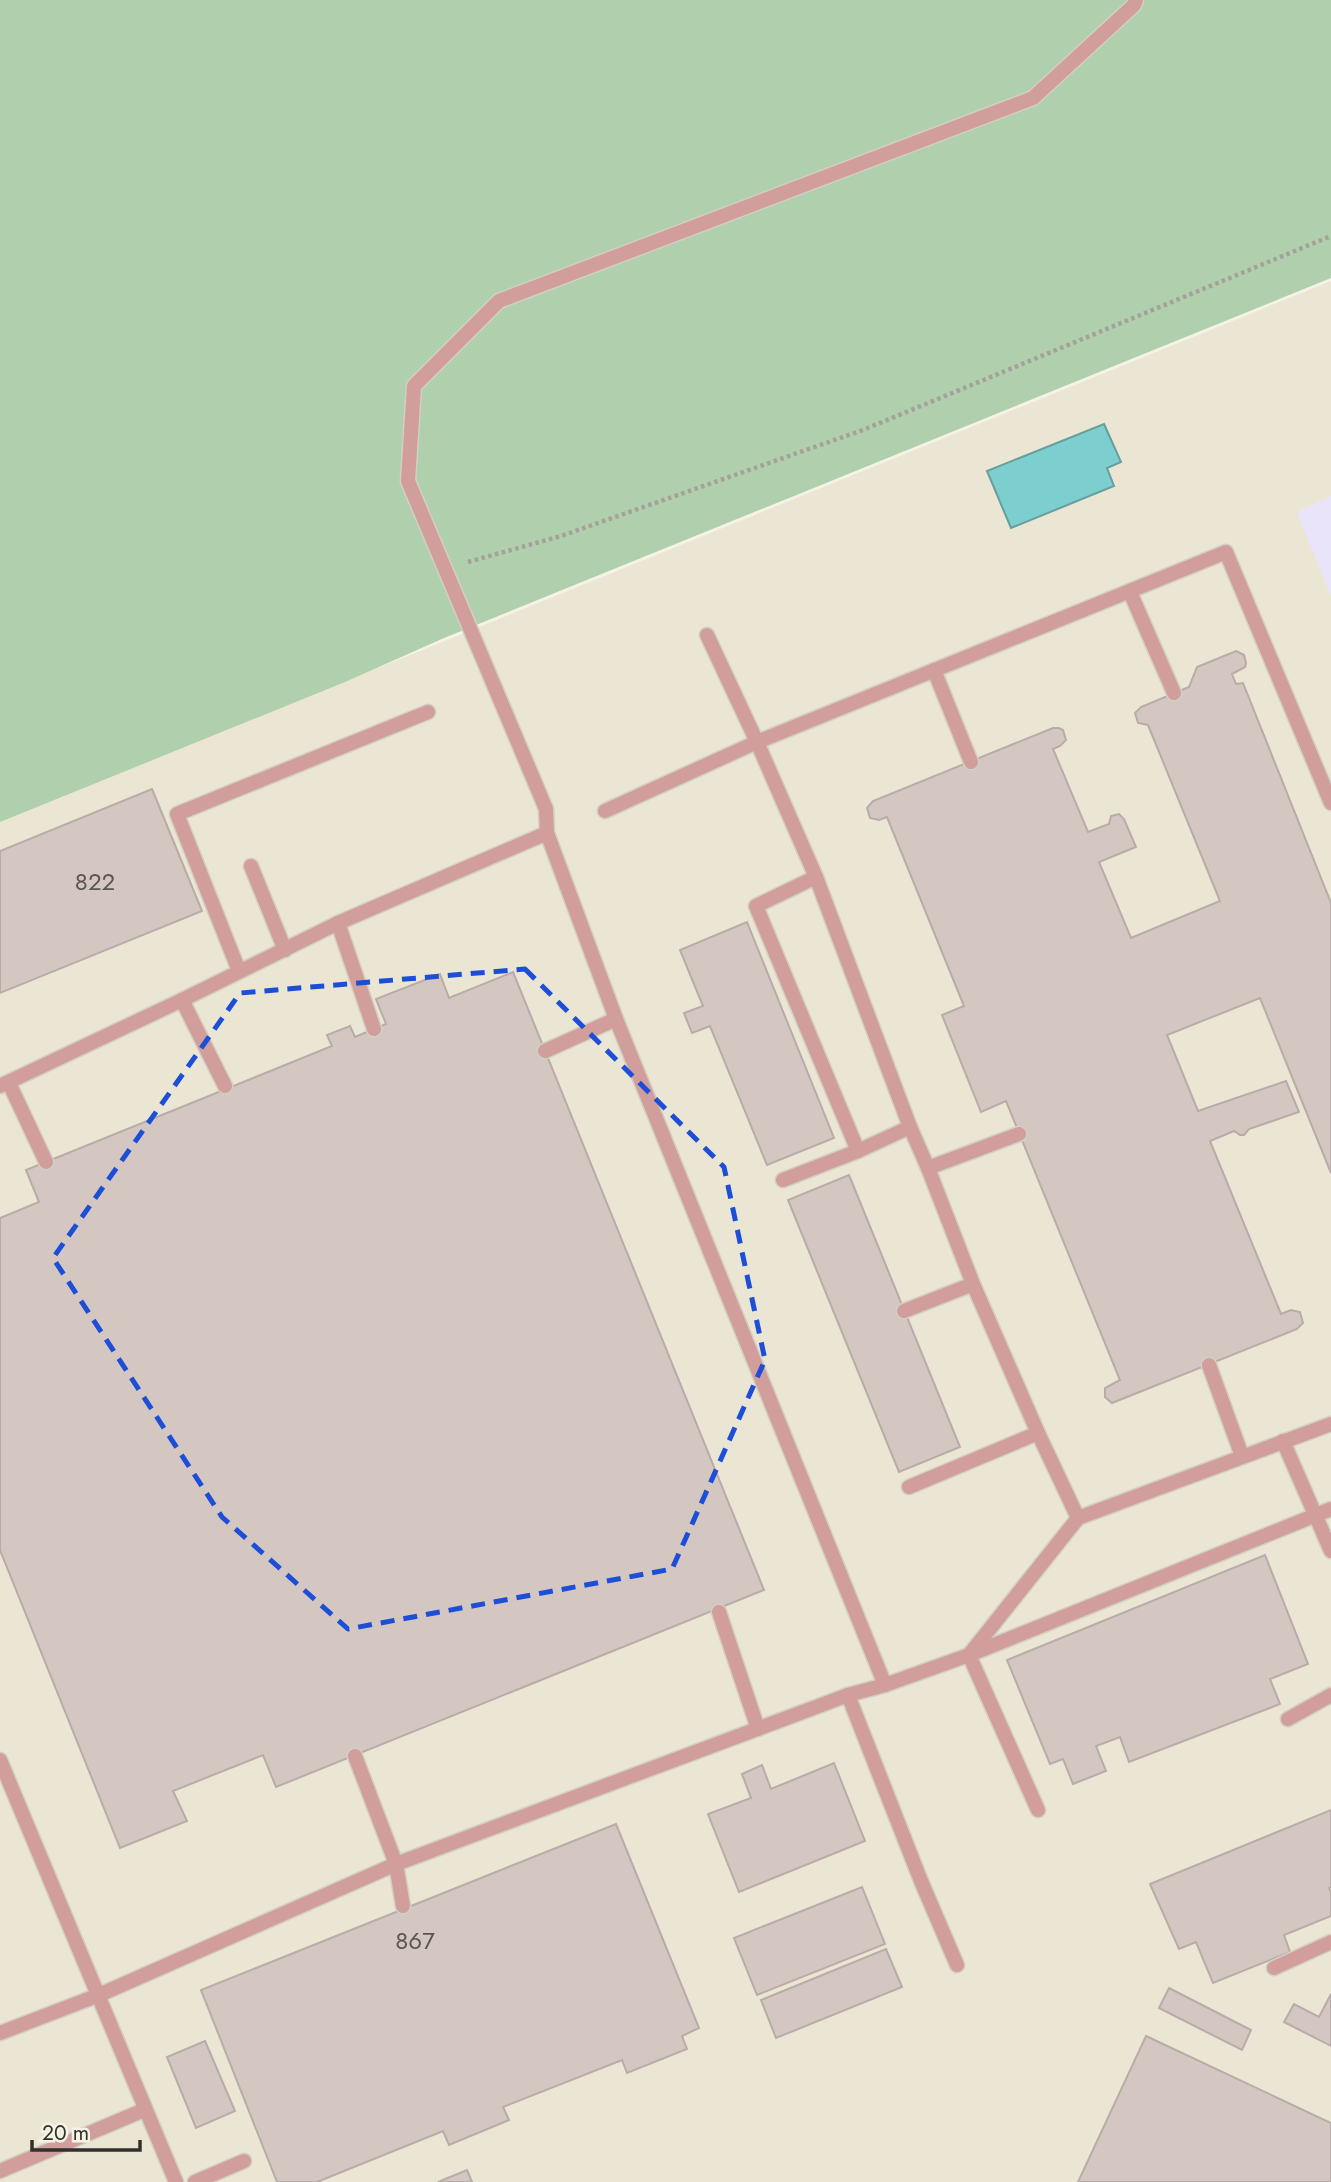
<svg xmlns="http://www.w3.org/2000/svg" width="1331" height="2182" font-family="Jost,sans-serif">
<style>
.commercial{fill:#e9e4fa}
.built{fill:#ebe5d3}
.green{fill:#b0cfad}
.water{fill:#7dcece;stroke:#669f9d;stroke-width:2}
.building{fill:#d4c7c2;stroke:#b9aca8;stroke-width:2}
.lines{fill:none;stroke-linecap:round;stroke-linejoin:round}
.service-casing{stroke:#d2cfc5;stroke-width:17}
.path{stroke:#a4a199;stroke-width:4.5;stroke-dasharray:3.5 3.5;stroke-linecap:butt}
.service{stroke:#d29e9b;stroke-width:14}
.marked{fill:none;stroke:#1d4ed8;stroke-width:5;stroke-dasharray:14 9;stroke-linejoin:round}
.labels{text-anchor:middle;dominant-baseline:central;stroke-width:7;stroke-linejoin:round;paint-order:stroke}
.number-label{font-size:24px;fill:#5a5652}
</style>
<rect width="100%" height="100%" fill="#f5f2e6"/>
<path class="commercial" d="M1331,496v100l-35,-84z"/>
<path class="built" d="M0,0l378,668 953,-387v215l-34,16 34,84v1586h-1331z"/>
<path class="green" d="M0,0h1331v278l-887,360 -99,44 -345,140z"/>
<path class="water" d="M1104,424l17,38 -14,6 7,18 -103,42 -24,-57z"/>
<g class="building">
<path d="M1236,651l8,4 2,8 -1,4 -13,7 4,10 7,-1 88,220v270l-71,-175 -93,37 31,76 88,-30 13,31 -50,17 -5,6h-4l-6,-4 -24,10 71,173 10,-4 9,2 3,11 -6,6 -185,74 -7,-6v-9l15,-8 -114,-279 -25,11 -39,-97 22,-9 -77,-189 -8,3 -9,-2 -3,-10 6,-7 180,-73h6l4,2 3,10 -6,6 -7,3 35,83 21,-8 2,-8 8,-2 5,5 12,28 -37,15 32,76 89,-37 -72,-176 -10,-2 -3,-10 6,-6 48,-20 8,-20z"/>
<path d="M152,789l50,122 -202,82v-142z"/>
<path d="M747,922l87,216 -67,27 -57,-139 -18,7 -8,-20 19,-7 -23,-56z"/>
<path d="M513,972l251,618 -488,197 -13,-32 -90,36 14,30 -67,27 -120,-298v-332l39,-16 -13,-32 306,-124 -5,-11 23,-9 5,11 31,-13 -10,-25 64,-25 9,24z"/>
<path d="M849,1175l111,272 -61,25 -111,-272z"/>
<path d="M1265,1555l43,109 -38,15 10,25 -151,58 -9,-25 -24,9 10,25 -33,13 -10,-25 -13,5 -43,-104z"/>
<path d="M834,1763l31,78 -126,51 -31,-78 43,-16 -9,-24 20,-9 9,24z"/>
<path d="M1331,1810v77l-2,1 2,5v23l-47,19 6,17 -77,31 -17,-41 -17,7 -29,-65z"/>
<path d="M616,1824l83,204 -17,8 5,13 -60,24 -5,-13 -119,47 6,13 -60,25 -6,-14 -126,51h-40l-76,-192z"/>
<path d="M862,1887l23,57 -128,51 -23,-57z"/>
<path d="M886,1949l16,38 -126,51 -15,-38z"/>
<path d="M1169,1988l82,42 -9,20 -83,-42z"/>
<path d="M1331,1994v52l-47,-24 10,-18 25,13z"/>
<path d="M1146,2036l185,87v59h-253z"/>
<path d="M205,2041l30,70 -39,17 -29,-71z"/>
<path d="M467,2170l5,12h-34z"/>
</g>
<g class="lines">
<g class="service-casing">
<g id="service">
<path d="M1130,592l44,101"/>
<path d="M707,635l50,107 469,-190 105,251"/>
<path d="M934,670l37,92"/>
<path d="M605,811l152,-69 59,135 94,250 18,41 45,116 65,149 40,85"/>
<path d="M547,833l69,186 269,666"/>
<path d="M251,866l34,84"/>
<path d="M816,877l-60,29 102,245 52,-24"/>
<path d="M338,923l36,106"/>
<path d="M239,971l-62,-157 251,-102"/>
<path d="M182,1000l43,86"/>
<path d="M545,1051l71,-32"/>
<path d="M9,1083l37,79"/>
<path d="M0,1086l182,-86 156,-77 209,-90 -1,-24 -138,-328 6,-95 85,-85 534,-203 101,-93 2,-5"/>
<path d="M928,1168l91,-34"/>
<path d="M783,1180l75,-29"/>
<path d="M904,1311l69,-27"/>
<path d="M1209,1365l33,91"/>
<path d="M1283,1441l48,110"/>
<path d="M909,1487l129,-54"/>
<path d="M719,1612l39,117"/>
<path d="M848,1695l73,186 36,84"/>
<path d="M1288,1719l43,-24"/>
<path d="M355,1756l41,108 7,42"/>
<path d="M0,1760l176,422"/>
<path d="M1038,1810l-69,-155 362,-146"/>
<path d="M1274,1968l57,-26"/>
<path d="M0,2033l99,-38 297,-131 452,-169 37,-10 84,-30 109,-137 253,-94"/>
<path d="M0,2171l144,-61"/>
<path d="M195,2182l49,-21"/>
</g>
</g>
<path class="path" d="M468,562l93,-26 302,-106 468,-194"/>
<use href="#service" class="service"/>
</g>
<path class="marked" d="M525,969l199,198 41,193 -93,209 -324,60 -126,-112 -169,-259 187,-265z"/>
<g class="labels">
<g class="number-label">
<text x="95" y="881">822</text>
<text x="415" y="1940">867</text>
</g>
</g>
<path d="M32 2140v10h108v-10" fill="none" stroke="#32302c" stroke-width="3.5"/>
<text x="42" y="2140" font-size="21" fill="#32302c" stroke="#f5f2e6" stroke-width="5" paint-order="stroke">20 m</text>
</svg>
